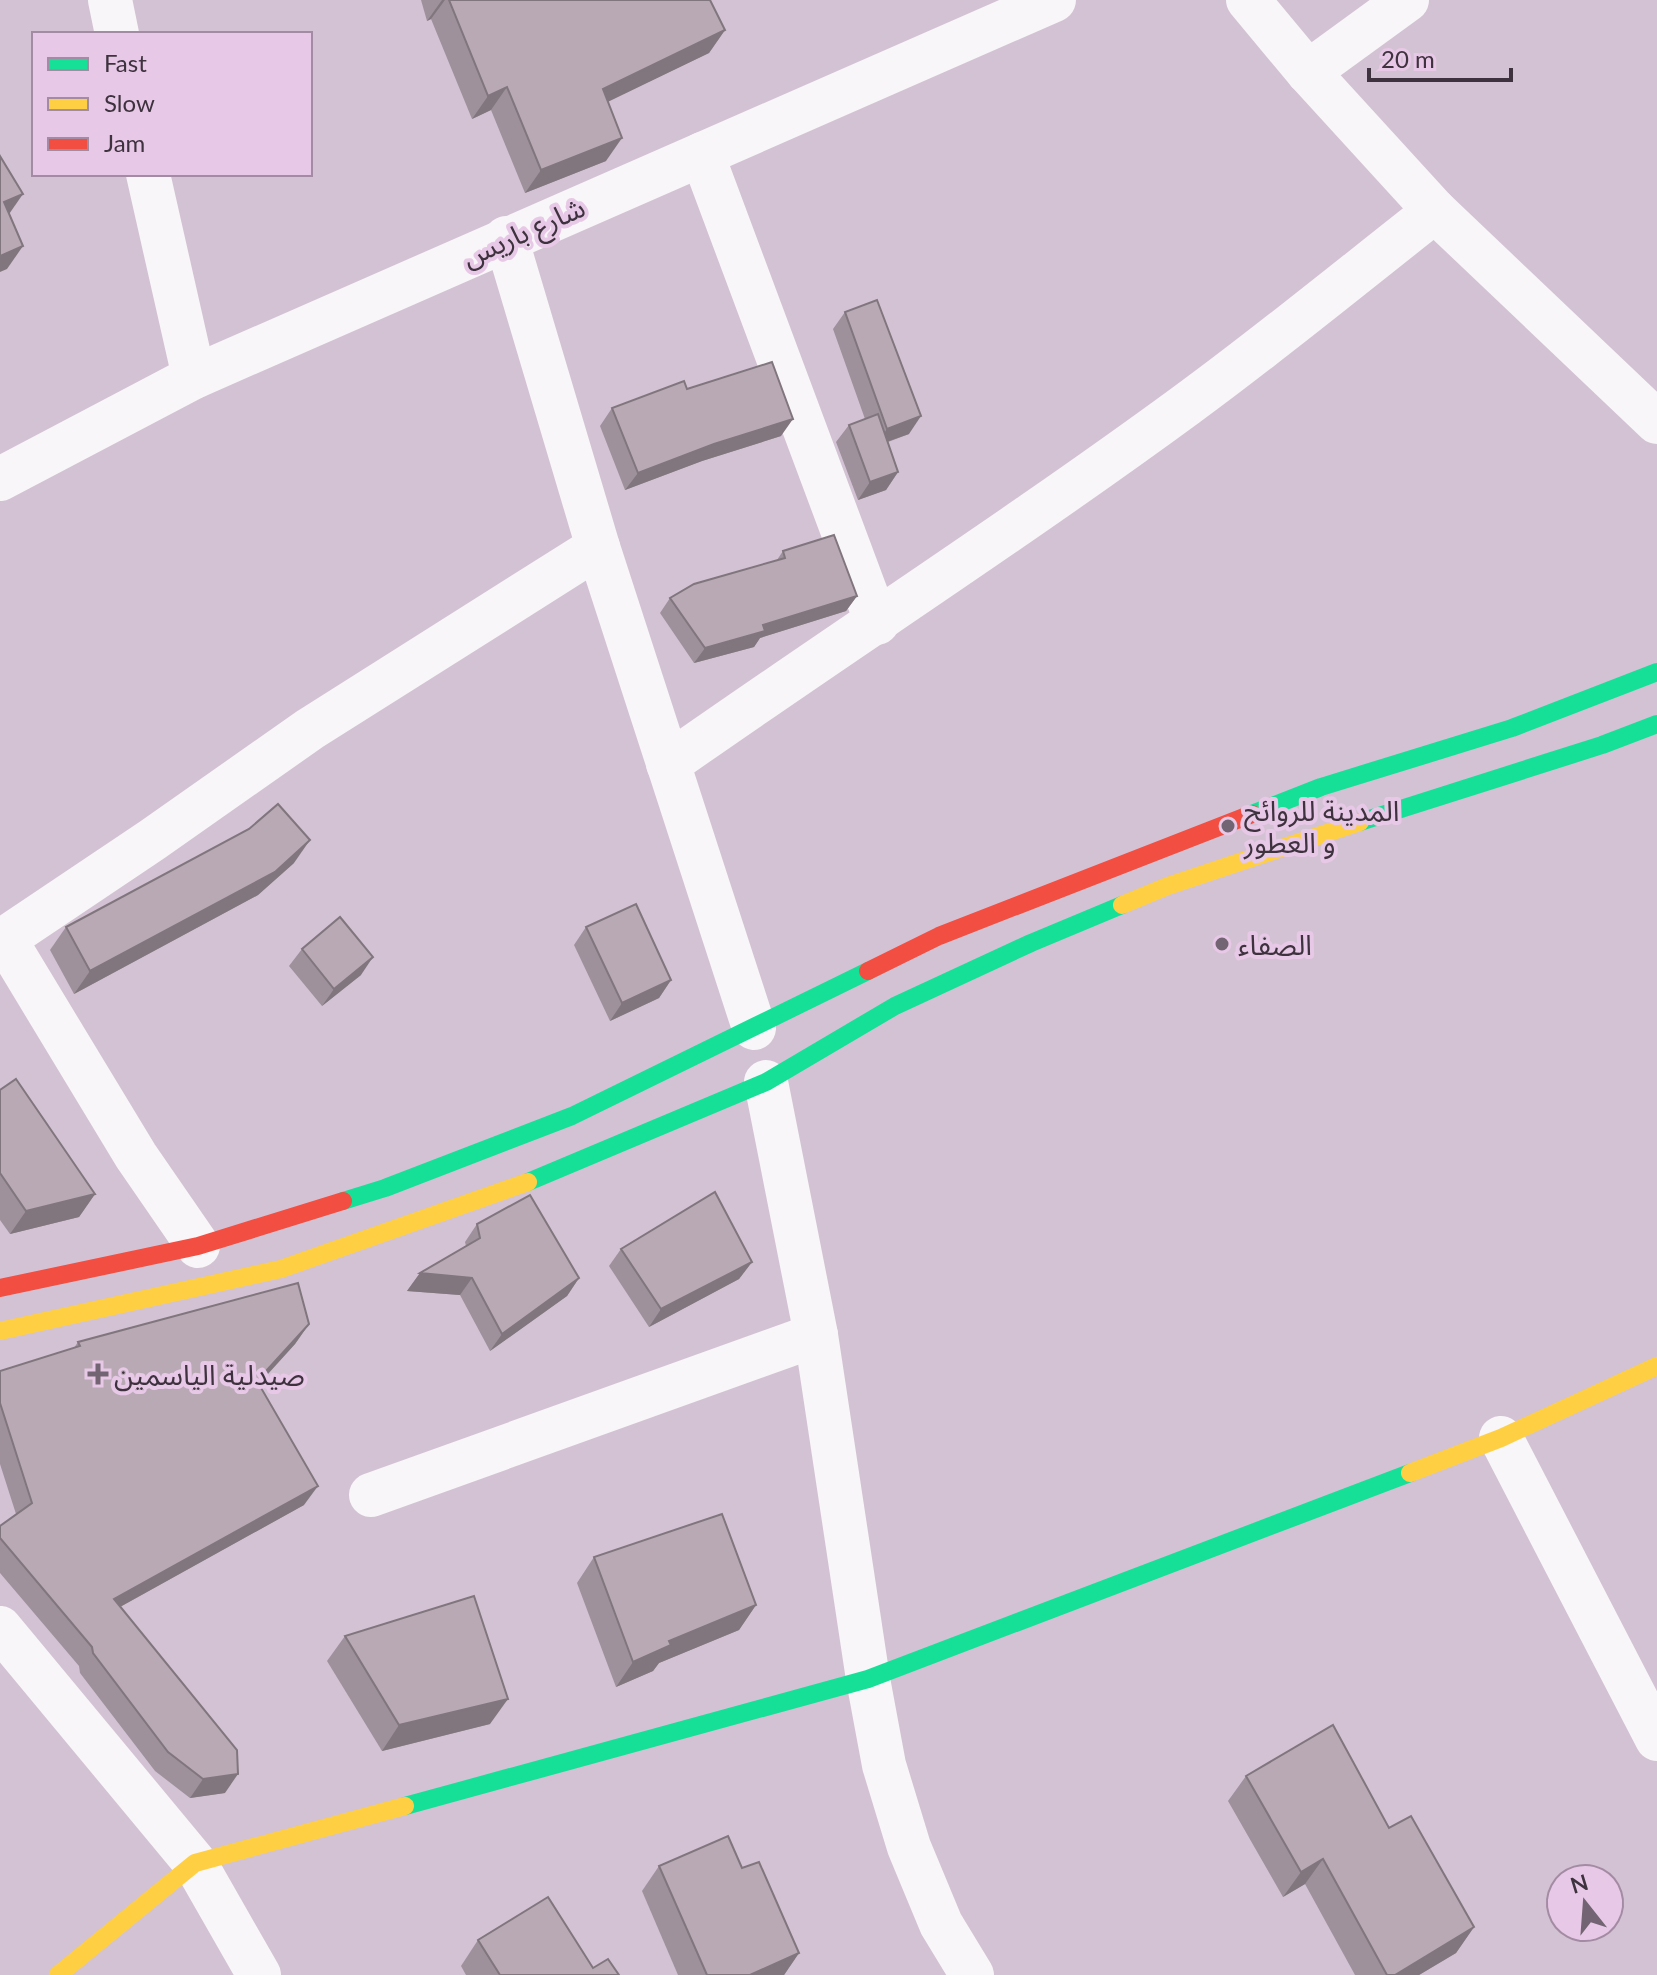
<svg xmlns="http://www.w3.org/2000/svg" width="1657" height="1975" font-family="Lato,'Noto Sans Arabic',sans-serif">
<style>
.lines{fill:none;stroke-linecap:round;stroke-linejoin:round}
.street{stroke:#f8f6f8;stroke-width:44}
.fast{stroke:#16e098;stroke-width:18}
.slow{stroke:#ffcf43;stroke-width:18}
.jam{stroke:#f24e42;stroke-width:18}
.wall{fill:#9e919b}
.shaded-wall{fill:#81767e}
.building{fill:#b8a9b4;stroke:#81767e;stroke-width:2}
.poi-dot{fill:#726472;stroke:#e7c8e6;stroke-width:3}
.labels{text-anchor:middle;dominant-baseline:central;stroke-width:8;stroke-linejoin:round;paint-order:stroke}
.street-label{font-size:28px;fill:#3e323e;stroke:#e7c8e6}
.poi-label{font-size:28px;fill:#3e323e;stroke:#e7c8e6;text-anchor:start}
</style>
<rect width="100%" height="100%" fill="#d3c2d3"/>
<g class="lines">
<g class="street">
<path d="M110,0l7,34"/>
<path d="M1248,0l60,72 127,139 222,211"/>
<path d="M1308,72l99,-72"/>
<path d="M702,154l175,469"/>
<path d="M148,174l46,203"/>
<path d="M506,238l92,309 156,481"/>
<path d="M0,479l194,-102 860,-377"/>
<path d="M668,764c172,-121 349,-235 518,-359 85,-62 166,-129 249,-194"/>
<path d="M4,938l132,218 62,90"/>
<path d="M0,942l152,-102 158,-111 288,-182"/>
<path d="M766,1082l50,253 52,344 16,86 25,82 32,77 31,51"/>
<path d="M1501,1438l156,301"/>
<path d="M371,1495l445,-160"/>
<path d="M0,1628l195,235 64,112"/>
</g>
<g class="fast">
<path d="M1252,814l69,-27 191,-59 145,-56"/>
<path d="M1360,822l242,-77 55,-21"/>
<path d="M528,1182l238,-100 129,-76 136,-63 91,-38"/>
<path d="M343,1201l42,-13 187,-72 296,-145"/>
<path d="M405,1806l463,-127 542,-206"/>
</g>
<g class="slow">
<path d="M1122,905l46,-19 192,-64"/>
<path d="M0,1331l281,-62 247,-87"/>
<path d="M1410,1473l91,-35 156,-72"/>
<path d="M58,1975l137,-112 210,-57"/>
</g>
<g class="jam">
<path d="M868,971l71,-35 313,-122"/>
<path d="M0,1288l198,-42 145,-45"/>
</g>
</g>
<g class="wall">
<path d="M421,0h289l15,30 -16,23 -101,48 -2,60 -81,32 -34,-83 -19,9 -41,-100 -4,2z"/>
<path d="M845,312l64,122 -21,8 10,30 -12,18 -28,10 -22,-58 13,-17 16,-6 -32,-90z"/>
<path d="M687,389l94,47 -79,25 -77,29 -25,-64 12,-18z"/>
<path d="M783,551l74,45 -11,15 -86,27 -6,9 -60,16 -34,-50 10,-15 107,-38z"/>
<path d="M294,863l-36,32 -184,99 -24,-44 16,-23z"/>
<path d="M586,927l85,53 -12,18 -49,23 -36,-76z"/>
<path d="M302,949l59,26 -39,31 -33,-40z"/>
<path d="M0,1090l95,104 -16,23 -69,17 -10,-14z"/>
<path d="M477,1224l102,54 -12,18 -77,55 -30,-56 -53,-4 13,-18 46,-27 -1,-4z"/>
<path d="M621,1249l131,13 -13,17 -90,48 -40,-61z"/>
<path d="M309,1324l-14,20 -36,40 45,121 -184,102 105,186 -35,5 -35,-27 -75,-98 -1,-7 -79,-93v-47l16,-12 -16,-50v-93l74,-23 4,-6z"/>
<path d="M594,1557l162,48 -17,25 -80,33 -6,8 -37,16 -39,-104z"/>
<path d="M345,1636l145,88 -108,27 -55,-90z"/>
<path d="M1246,1776l143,52 85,99 -18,26 -37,22h-64l-50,-91 -22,13 -55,-96z"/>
<path d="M659,1866l83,2 57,85 -15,22h-106l-36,-84z"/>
<path d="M478,1940l115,28 26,7h-153l-5,-9z"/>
</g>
<g class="shaded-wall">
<path d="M442,0h3l-14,19 -4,2z"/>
<path d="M725,30l-16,23 -122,59 16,-23z"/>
<path d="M507,87l-16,23 -19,9 16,-23z"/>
<path d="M622,138l-16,23 -81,32 16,-23z"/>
<path d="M23,194l-16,23 -3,-15z"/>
<path d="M23,246l-16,23 -7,3v-16z"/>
<path d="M921,416l-12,18 -34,12 12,-17z"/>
<path d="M793,419l-12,17 -79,25 -77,29 13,-17 76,-29z"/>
<path d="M898,472l-12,18 -28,10 12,-18z"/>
<path d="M857,596l-11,15 -86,27 -6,9 -60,16 11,-15 58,-23z"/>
<path d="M310,840l-16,23 -36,32 -184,99 16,-23z"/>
<path d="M373,957l-12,18 -39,31 12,-17z"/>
<path d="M671,980l-12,18 -49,23 12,-18z"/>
<path d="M95,1194l-16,23 -69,17 16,-23z"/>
<path d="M752,1262l-13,17 -90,48 12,-18z"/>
<path d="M420,1273l52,5 -12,17 -53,-4z"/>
<path d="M579,1278l-12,18 -77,55 12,-17z"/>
<path d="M309,1324l-14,20 -51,56 13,-19z"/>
<path d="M318,1486l-14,19 -204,113 14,-19z"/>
<path d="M756,1605l-17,25 -80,33 -6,8 -37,16 17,-25 36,-21z"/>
<path d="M508,1699l-18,25 -108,27 17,-26z"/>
<path d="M238,1774l-13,19 -35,5 13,-19z"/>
<path d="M1323,1859l-18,25 -22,13 18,-25z"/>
<path d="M1474,1927l-18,26 -37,22h-24z"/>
<path d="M799,1953l-15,22h-34z"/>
</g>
<g class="building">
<path d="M449,0h261l15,30 -122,59 19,49 -81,32 -34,-83 -19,9z"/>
<path d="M0,156l23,38 -19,8 19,44 -23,10z"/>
<path d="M877,300l44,116 -34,13 -42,-117z"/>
<path d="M772,362l21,57 -79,25 -76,29 -26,-65 72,-27 3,8z"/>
<path d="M878,414l20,58 -28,10 -21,-57z"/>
<path d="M834,535l23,61 -94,29 2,6 -60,17 -35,-50 24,-14 91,-26 -2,-7z"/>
<path d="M278,804l32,36 -35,32 -185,99 -24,-44 183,-98z"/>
<path d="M636,904l35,76 -49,23 -36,-76z"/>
<path d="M340,917l33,40 -39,32 -32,-40z"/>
<path d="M16,1079l79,115 -69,17 -26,-38v-83z"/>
<path d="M715,1192l37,70 -91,47 -40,-60z"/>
<path d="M530,1195l49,83 -77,56 -30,-56 -52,-5 60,-35 -3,-14z"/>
<path d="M298,1283l11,41 -52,57 61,105 -204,113 123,151 1,24 -35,5 -35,-27 -75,-99 -1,-6 -92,-109v-12l32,-23 -32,-100v-32l80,-25 -2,-4z"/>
<path d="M722,1514l34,91 -87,36 2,4 -38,17 -39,-105z"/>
<path d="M474,1596l34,103 -109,26 -54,-89z"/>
<path d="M1333,1725l56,103 22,-12 63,111 -79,48h-8l-64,-116 -22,13 -55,-96z"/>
<path d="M728,1836l14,32 17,-6 40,91 -49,22h-43l-48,-109z"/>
<path d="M548,1897l45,71 15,-9 11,16h-119l-22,-35z"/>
</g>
<g class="poi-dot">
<circle cx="1228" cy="826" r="8"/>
<circle cx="1222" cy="944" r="8"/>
<path d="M94 1362h8v8h8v8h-8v8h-8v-8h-8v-8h8z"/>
</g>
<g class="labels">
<g class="street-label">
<text transform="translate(523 231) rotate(-24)">شارع باريس</text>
</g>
<g class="poi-label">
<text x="1244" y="810">المدينة للروائح<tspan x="1244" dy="32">و العطور</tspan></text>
<text x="1238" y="944">الصفاء</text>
<text x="114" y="1374">صيدلية الياسمين</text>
</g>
</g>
<rect x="32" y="32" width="280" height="144" fill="#e7c8e6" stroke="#a38ca3" stroke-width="2"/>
<rect x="48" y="58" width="40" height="12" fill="#16e098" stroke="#a38ca3" stroke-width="2"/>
<text x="104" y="72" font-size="24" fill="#3e323e">Fast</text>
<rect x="48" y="98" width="40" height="12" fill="#ffcf43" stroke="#a38ca3" stroke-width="2"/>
<text x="104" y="112" font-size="24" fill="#3e323e">Slow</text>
<rect x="48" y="138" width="40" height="12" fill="#f24e42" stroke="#a38ca3" stroke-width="2"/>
<text x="104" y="152" font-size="24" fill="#3e323e">Jam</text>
<g transform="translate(1585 1903) rotate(343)"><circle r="38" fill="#e7c8e6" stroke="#a38ca3" stroke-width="2"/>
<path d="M0-6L14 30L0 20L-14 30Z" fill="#726472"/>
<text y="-12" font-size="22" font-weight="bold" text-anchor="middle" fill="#3e323e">N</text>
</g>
<path d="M1369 68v12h142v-12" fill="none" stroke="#3e323e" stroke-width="4"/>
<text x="1381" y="68" font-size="24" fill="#3e323e" stroke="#e7c8e6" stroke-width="6" paint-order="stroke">20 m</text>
</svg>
